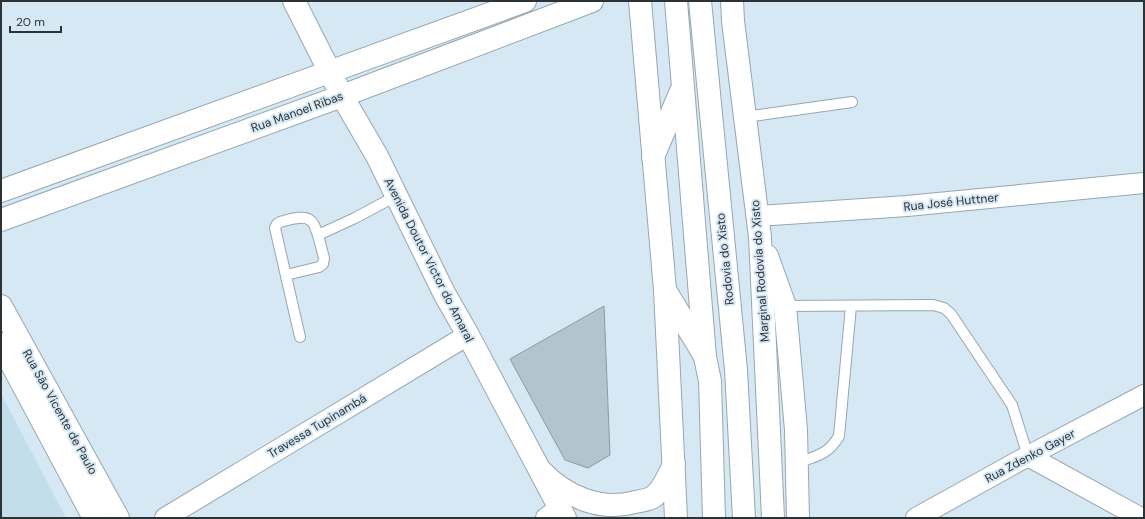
<svg xmlns="http://www.w3.org/2000/svg" width="1145" height="519" font-family="'DM Sans',sans-serif">
<style>
.built{fill:#c3ddeb}
.building{fill:#b3c4cf;stroke:#8a9ba5}
.lines{fill:none;stroke-linecap:round;stroke-linejoin:round}
.service-casing{stroke:#96a7b1;stroke-width:12}
.minor-casing{stroke:#96a7b1;stroke-width:22}
.tertiary-casing{stroke:#96a7b1;stroke-width:24}
.secondary-casing{stroke:#96a7b1;stroke-width:24}
.trunk-casing{stroke:#96a7b1;stroke-width:24}
.service{stroke:#fff;stroke-width:10}
.minor{stroke:#fff;stroke-width:20}
.tertiary{stroke:#fff;stroke-width:22}
.secondary{stroke:#fff;stroke-width:22}
.trunk{stroke:#fff;stroke-width:22}
.labels{text-anchor:middle;dominant-baseline:central;stroke-width:4;stroke-linejoin:round;paint-order:stroke}
.street-label{font-size:12px;fill:#2c3337;stroke:#d6e8f3}
</style>
<rect width="100%" height="100%" fill="#d6e8f3"/>
<path class="built" d="M1,394l65,124h-65z"/>
<path class="building" d="M604,306l6,149 -22,13 -23,-8 -55,-101z"/>
<g class="lines">
<g class="service-casing">
<g id="service">
<path d="M745,117l107,-15"/>
<path d="M286,275l33,-8 4,-3 1,-6 -6,-23"/>
<path d="M785,306l148,-1 11,3 7,6 61,91 16,51"/>
<path d="M300,337l-25,-109 2,-4 3,-2c8,-2 25,-8 31,-1 4,3 5,10 7,14l37,-17 41,-22"/>
<path d="M797,463c19,-7 31,-8 42,-27l12,-130"/>
</g>
</g>
<g class="minor-casing">
<g id="minor">
<path d="M757,216l150,-10 237,-23"/>
<path d="M1028,456l113,62"/>
<path d="M165,518l303,-183"/>
<path d="M546,518l14,-10"/>
<path d="M916,518l112,-62 116,-61"/>
</g>
</g>
<g class="tertiary-casing">
<path id="tertiary" d="M294,1l48,95 35,60 67,137 24,42 97,183"/>
</g>
<g class="secondary-casing">
<g id="secondary">
<path d="M640,1l25,289 11,228"/>
<path d="M732,1l1,20 27,216 13,281"/>
<path d="M1,191l524,-190"/>
<path d="M1,220l341,-124 250,-95"/>
<path d="M767,256l18,50 11,124 2,88"/>
<path d="M1,306l117,212"/>
<path d="M1,344l93,174"/>
<path d="M541,471c24,25 59,41 94,31 5,-1 13,-2 18,-5 9,-6 17,-24 21,-33"/>
</g>
</g>
<g class="trunk-casing">
<g id="trunk">
<path d="M676,1l29,356 5,24 4,137"/>
<path d="M700,1l36,369 8,148"/>
<path d="M653,157l28,-66"/>
<path d="M665,290l38,63"/>
</g>
</g>
<use href="#service" class="service"/>
<use href="#minor" class="minor"/>
<use href="#tertiary" class="tertiary"/>
<use href="#secondary" class="secondary"/>
<use href="#trunk" class="trunk"/>
</g>
<g class="labels">
<g class="street-label">
<text transform="translate(297 112) rotate(-20)">Rua Manoel Ribas</text>
<text transform="translate(951 202) rotate(-6)">Rua José Huttner</text>
<text transform="translate(725 259) rotate(-96)">Rodovia do Xisto</text>
<text transform="translate(429 260) rotate(63)">Avenida Doutor Victor do Amaral</text>
<text transform="translate(760 271) rotate(-94)">Marginal Rodovia do Xisto</text>
<text transform="translate(60 412) rotate(61)">Rua São Vicente de Paulo</text>
<text transform="translate(317 426) rotate(-31)">Travessa Tupinambá</text>
<text transform="translate(1030 456) rotate(-28)">Rua Zdenko Gayer</text>
</g>
</g>
<rect width="1145" height="519" fill="none" stroke="#2c3337" stroke-width="4"/>
<path d="M10 26v6h51v-6" fill="none" stroke="#2c3337" stroke-width="2"/>
<text x="16" y="26" font-size="12" fill="#2c3337" stroke="#d6e8f3" stroke-width="3" paint-order="stroke">20 m</text>
</svg>
